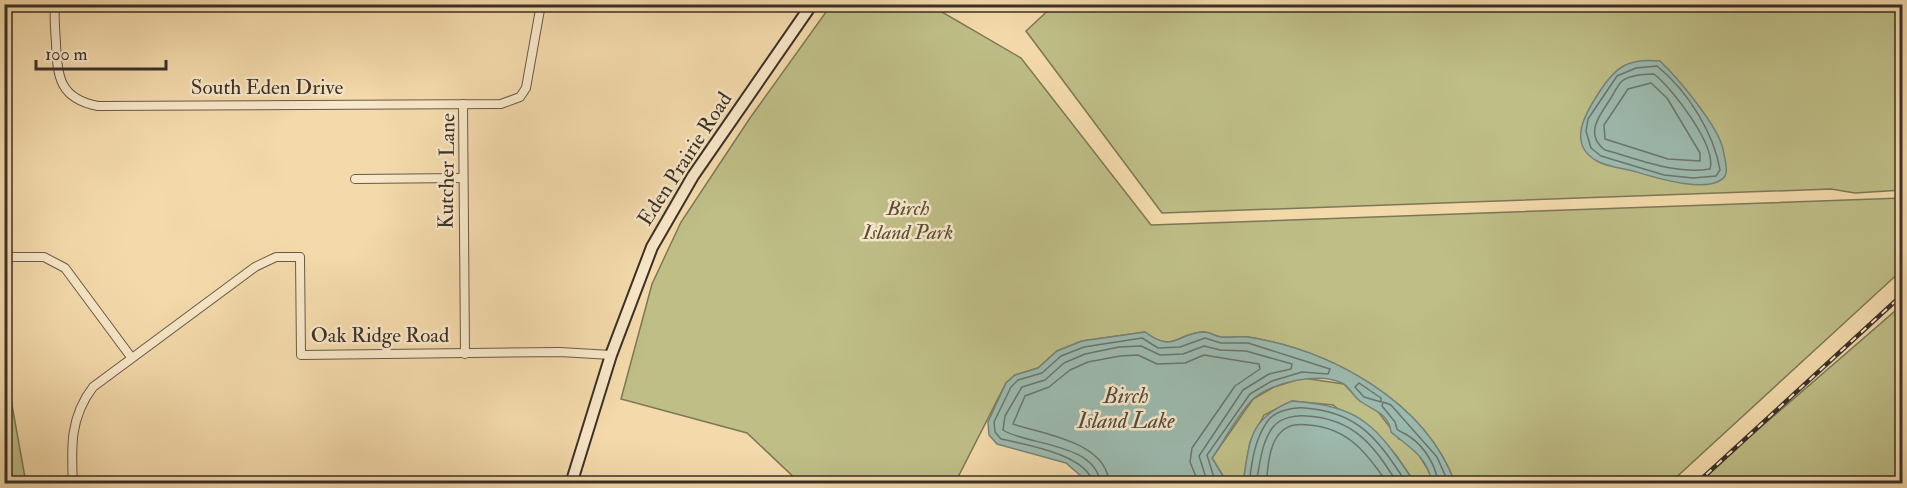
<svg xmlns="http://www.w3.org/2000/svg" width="1907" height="488" font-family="'IM FELL Double Pica',serif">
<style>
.green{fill:#bfbe87;stroke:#7c7758;stroke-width:1.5}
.water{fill:#9cbaaf;stroke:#758379;stroke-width:1.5}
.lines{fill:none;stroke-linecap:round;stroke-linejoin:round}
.shore{stroke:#6b756c;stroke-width:1.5}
.minor-casing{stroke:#685a49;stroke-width:10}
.secondary-casing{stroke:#3a3028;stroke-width:14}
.minor{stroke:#f8e7c8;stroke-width:8}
.secondary{stroke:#f8e7c8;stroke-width:10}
.rail-casing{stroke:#3a3028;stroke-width:4.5}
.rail{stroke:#f8e7c8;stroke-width:2;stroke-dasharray:7;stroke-linecap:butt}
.labels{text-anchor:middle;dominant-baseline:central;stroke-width:5;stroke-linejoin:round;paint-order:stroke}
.street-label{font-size:21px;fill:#3a3028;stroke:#f8e7c8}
.park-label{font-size:21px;font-style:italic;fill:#554c3b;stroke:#f8e7c8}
.water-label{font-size:22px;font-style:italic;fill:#4e4c43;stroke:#f8e7c8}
</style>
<rect width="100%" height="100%" fill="#f4daab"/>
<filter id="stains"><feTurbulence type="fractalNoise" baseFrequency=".00333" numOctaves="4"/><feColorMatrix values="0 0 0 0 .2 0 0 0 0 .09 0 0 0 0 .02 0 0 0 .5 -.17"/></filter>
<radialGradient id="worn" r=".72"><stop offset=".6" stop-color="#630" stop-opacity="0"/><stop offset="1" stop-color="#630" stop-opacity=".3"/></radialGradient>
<g class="green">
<path d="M1055,4l847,1v185l-47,3 -24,-4 -669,24 -136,-182z"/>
<path d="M831,5h99l91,53 130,167 751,-27v72l-232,213h-215c-30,-81 -124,-133 -207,-146 -9,-1 -18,1 -27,0 -6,-1 -12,-5 -18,-5 -27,1 -28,22 -58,0l-63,9 -25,10 -19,17 -23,7 -9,8 -51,100h-155l-53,-50 -126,-34 31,-115 29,-62 69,-104z"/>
<path d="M1902,305v178h-206z"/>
<path d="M4,366h1l21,117h-21z"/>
<path d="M1303,378l41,6 16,17 16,8 23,30 7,2 11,11 13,21 2,10h-17l-19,-28 -63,-50 -41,-4 -28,14 -14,27 -7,41h-21l1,-7 -11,-18 41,-59 21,-12z"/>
</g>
<g class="water">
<path d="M1660,61c18,17 58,65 63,88 1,7 6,21 2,27 -14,20 -75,0 -92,-5 -11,-3 -26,-4 -36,-10 -31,-17 -11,-49 3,-70 16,-25 29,-33 60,-30z"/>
<path d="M1145,332c30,22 31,1 59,0 5,0 11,4 17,5 9,1 19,-1 27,0 83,13 177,64 207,146h-23c-5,-27 -22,-35 -41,-51 -2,-19 -19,-22 -31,-31 -6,-4 -10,-13 -16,-17 -23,-13 -74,-2 -92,16 -15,16 -27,39 -40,58l11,18 -1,7h-133l-23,-20 -69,-19 -8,-9 -1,-13 18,-39 9,-8 23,-7 19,-17 25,-10z"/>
<path d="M1292,401c71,5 85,26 123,82h-172c7,-42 5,-64 49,-82z"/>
</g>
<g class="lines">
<g class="shore">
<path d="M1657,66c30,24 57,67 63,104l-4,6 -23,2 -29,-3 -63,-19 -10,-8 -5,-17 2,-12 29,-43 19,-8z"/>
<path d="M1654,74c18,14 63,72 56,95 -36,6 -71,-10 -105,-19 -20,-15 -7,-33 4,-49 4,-6 8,-15 13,-20 8,-6 22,-7 32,-7z"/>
<path d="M1651,83l16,15 33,55v8l-32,-2 -63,-20 -1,-14 24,-36z"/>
<path d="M1359,383l22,15v4l-17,-5 -9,-10z"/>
<path d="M1093,484c-4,-29 -69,-40 -92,-45l-6,-7 -1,-10 17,-35 7,-7 24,-7 19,-17 23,-9 58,-9 16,10 22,-1 25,-9 16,5h27l82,26 -2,5 -26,-2 -30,9 -22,13 -43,61 9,29"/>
<path d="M1100,484c-2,-41 -75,-39 -97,-54l2,-14 17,-29 23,-7 19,-17 21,-9 34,-7 22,-1 19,9 23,-1 21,-8 16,4 26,1 46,13 -1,5 -22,5 -26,16 -44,66 9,28"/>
<path d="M1109,484c-1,-42 -66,-50 -96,-60l12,-28 24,-9 21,-17 18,-8 32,-6 18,-1 19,9 28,-1 19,-8 55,9 1,5 -25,17 -43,62 -2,14 9,22"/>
<path d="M1249,484c3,-22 5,-43 18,-62 7,-11 25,-15 38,-14 55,4 74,33 102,76"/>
<path d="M1256,484c4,-20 5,-41 17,-57 8,-10 23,-12 34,-11 48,3 67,30 91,68"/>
<path d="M1266,484c2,-17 3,-42 16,-53 8,-7 17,-7 27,-6 39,3 58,28 79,59"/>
<path d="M1438,484c-1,-17 -14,-38 -28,-47 -4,-4 -9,-4 -13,-8l-2,-7 -13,-16 1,-4 8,3 46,52 12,27"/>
</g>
<g class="minor-casing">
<g id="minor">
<path d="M55,4c-1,13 0,26 1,39 1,34 4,56 42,63l403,-2 19,-7 6,-9 15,-84"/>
<path d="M463,104l2,250"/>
<path d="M355,179l108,-1"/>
<path d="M12,257h32l21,11 66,89"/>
<path d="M73,484c-2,-37 -3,-67 20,-97l162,-120 21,-10h24l1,98 259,-3 51,3"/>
</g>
</g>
<g class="secondary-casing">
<path id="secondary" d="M571,484l40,-129 41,-108 41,-71 119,-172"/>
</g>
<use href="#minor" class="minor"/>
<use href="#secondary" class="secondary"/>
<g class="rail-casing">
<path id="rail" d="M1696,484l206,-189"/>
</g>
<use href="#rail" class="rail"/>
</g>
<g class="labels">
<g class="street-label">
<text x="267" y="87">South Eden Drive</text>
<text transform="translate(685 159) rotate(-57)">Eden Prairie Road</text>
<text transform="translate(447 171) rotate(-89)">Kutcher Lane</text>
<text x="380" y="335">Oak Ridge Road</text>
</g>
<g class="park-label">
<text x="908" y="208">Birch<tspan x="908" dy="24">Island Park</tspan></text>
</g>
<g class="water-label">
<text x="1126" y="396">Birch<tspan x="1126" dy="25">Island Lake</tspan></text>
</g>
</g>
<rect width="1907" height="488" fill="none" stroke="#f4daab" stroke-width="24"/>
<rect x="6" y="6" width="1895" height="476" fill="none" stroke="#3a3028" stroke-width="3"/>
<rect x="12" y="12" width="1883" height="464" fill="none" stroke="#3a3028" stroke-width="1.5"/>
<path d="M36 60v9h130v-9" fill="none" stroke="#3a3028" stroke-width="3"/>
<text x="45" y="60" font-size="18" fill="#3a3028" stroke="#f8e7c8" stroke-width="4.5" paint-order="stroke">100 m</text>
<rect width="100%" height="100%" filter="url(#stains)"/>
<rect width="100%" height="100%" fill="url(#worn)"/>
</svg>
